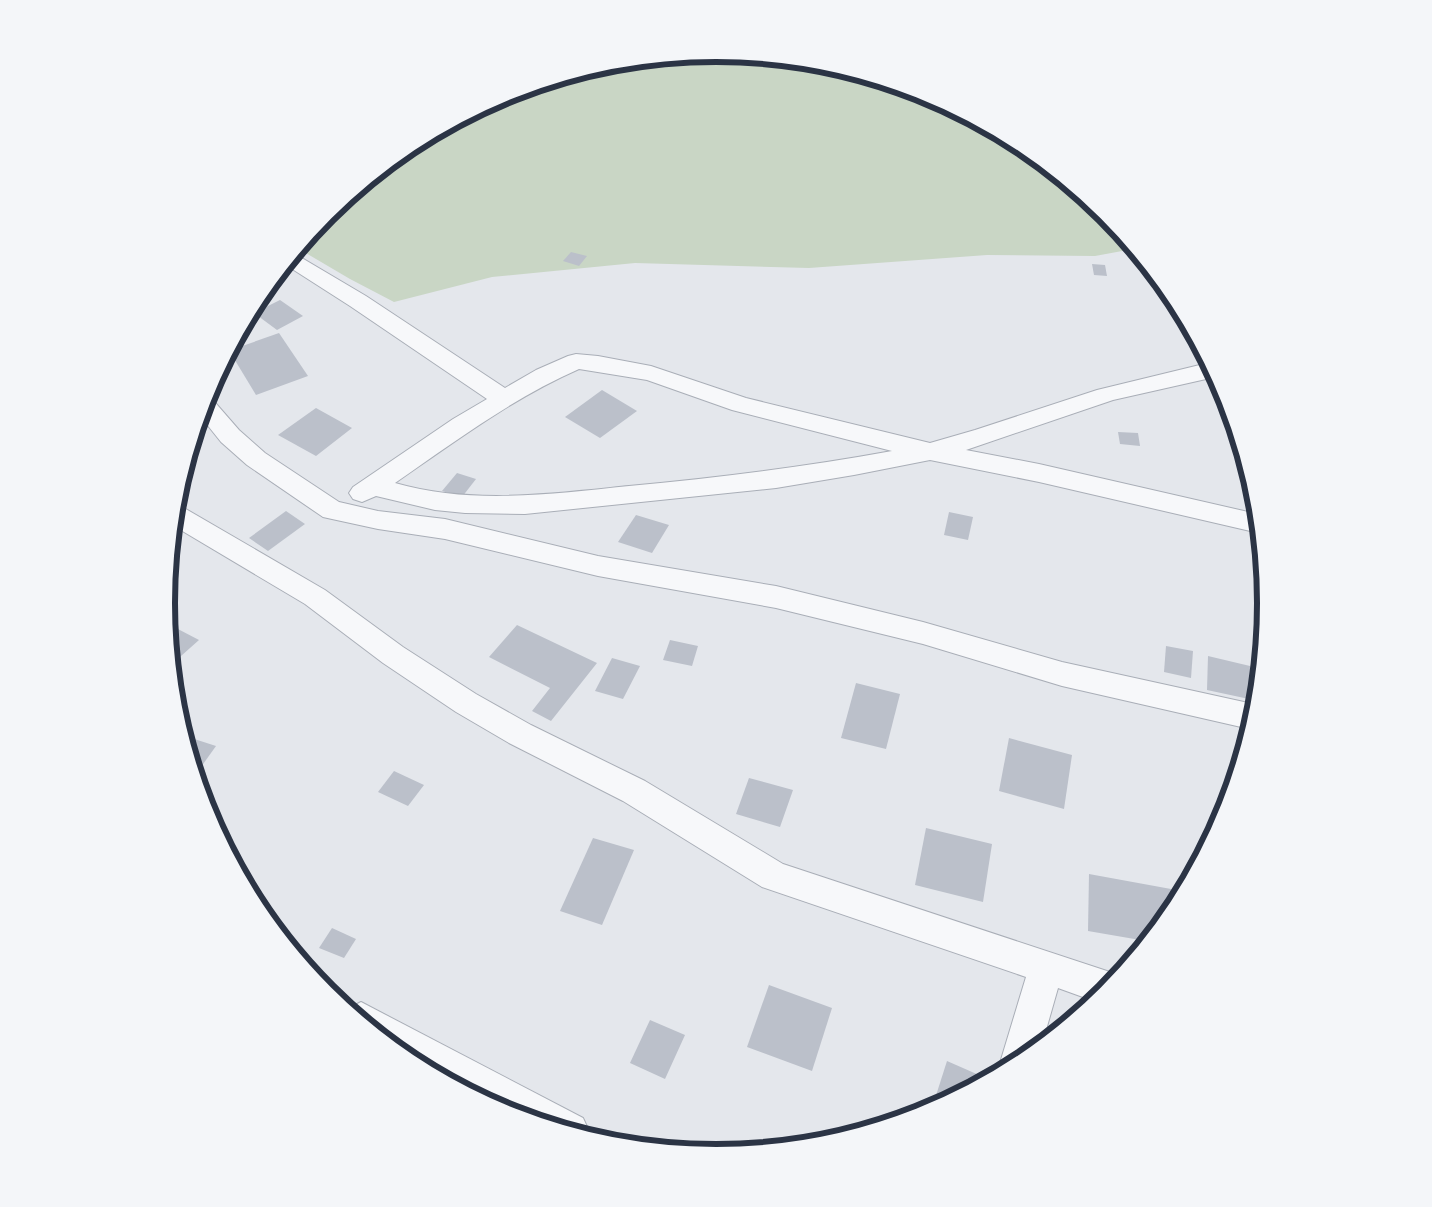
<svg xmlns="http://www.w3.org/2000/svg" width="1432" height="1207" font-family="'Titillium Web',sans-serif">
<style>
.green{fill:#c9d6c5}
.building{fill:#bbc0ca}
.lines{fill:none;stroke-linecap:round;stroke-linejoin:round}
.minor-casing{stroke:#a9aeb7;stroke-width:2}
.minor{fill:#f7f8fa;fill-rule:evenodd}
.rim{fill:none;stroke:#2b3445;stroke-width:6}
</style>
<rect width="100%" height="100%" fill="#e4e7ec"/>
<path class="green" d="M716,54l108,10 103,32 95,51 83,68 28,34 -38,7 -108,-1 -178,13 -174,-5 -143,14 -98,25 -44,-23 -51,-30 28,-34 84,-69 95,-51 103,-31z"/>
<g class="building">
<path d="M571,252l16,4 -8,10 -16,-5z"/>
<path d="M1092,264l13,1 2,11 -13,-1z"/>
<path d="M280,300l23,16 -26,14 -23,-17z"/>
<path d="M279,333l29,43 -52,19 -26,-43 1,-2z"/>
<path d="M1193,337h1l12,23h-7z"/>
<path d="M602,390l35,21 -37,27 -35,-21z"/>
<path d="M316,408l36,20 -36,28 -38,-21z"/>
<path d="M1118,432l20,1 2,13 -20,-2z"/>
<path d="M457,473l19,6 -14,18 -20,-6z"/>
<path d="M286,511l19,13 -37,27 -19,-13z"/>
<path d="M949,512l24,5 -5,23 -24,-5z"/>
<path d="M636,515l33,10 -17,28 -34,-11z"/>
<path d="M517,625l80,38 -46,58 -19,-10 18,-23 -61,-31z"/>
<path d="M176,628l23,12 -27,24 -3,-30z"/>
<path d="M670,640l28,6 -6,20 -29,-6z"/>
<path d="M1166,646l27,5 -2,27 -27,-6z"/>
<path d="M1208,656l42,10 -1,33 -42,-9z"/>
<path d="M612,658l28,8 -17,33 -28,-8z"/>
<path d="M856,683l44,11 -14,55 -45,-11z"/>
<path d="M185,736l31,10 -20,28z"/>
<path d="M1009,738l63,17 -8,54 -65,-18z"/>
<path d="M394,771l30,14 -16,21 -30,-14z"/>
<path d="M749,778l44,12 -13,37 -44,-13z"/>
<path d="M926,828l66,16 -9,58 -68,-17z"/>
<path d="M593,838l41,12 -32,75 -42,-14z"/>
<path d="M1089,874l82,15 1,21 -26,31 -58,-10z"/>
<path d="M332,928l24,11 -12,19 -25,-10z"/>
<path d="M769,985l63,23 -20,63 -65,-24z"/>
<path d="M650,1020l35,15 -20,44 -35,-16z"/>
<path d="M947,1061l41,18 -56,29z"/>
</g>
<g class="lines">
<g class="minor-casing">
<g id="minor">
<path d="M295,254l71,42 139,92 31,-18 32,-14 8,-2 22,2 53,10 95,32 184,45 45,-13 122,-40 111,-27 7,14 -102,23 -147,50 73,14 218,50 2,19 -220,-51 -109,-22 -76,15 -78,13 -251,26 -60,-1 -30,-3 -59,-14 -14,6 -9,-3 -4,-6 4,-6 100,-68 34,-20 -137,-93 -64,-41zM579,369l68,11 85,30 160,41c-88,16 -175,27 -263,35 -78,8 -158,19 -234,-3 59,-41 118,-85 184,-114z"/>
<path d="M207,398l5,1 27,31 26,23 74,49 39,9 67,8 153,37 178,30 147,36 139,40 191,42 3,1 -6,24 -188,-43 -139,-42 -147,-36 -178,-32 -153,-37 -67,-10 -46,-10 -9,-2 -76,-52 -26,-23 -20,-25z"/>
<path d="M176,506l8,2 141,82 78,57 73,47 55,31 114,56 138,83 336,111 -14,17 -11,9 -36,-13 -16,56 -21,17 -18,10 -3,-8 26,-86 -264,-90 -139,-86 -114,-58 -53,-31 -73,-49 -78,-59 -131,-78z"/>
<path d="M361,1002l222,116 6,13 -2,5 -82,-25 -95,-51 -62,-51z"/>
</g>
</g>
<use href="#minor" class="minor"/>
</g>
<path d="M0 0H1432V1207H0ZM175 603a541 541 0 1 1 1082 0a541 541 0 1 1-1082 0Z" fill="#f4f6f9" fill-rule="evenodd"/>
<path class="rim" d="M175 603a541 541 0 1 1 1082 0a541 541 0 1 1-1082 0Z"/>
</svg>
